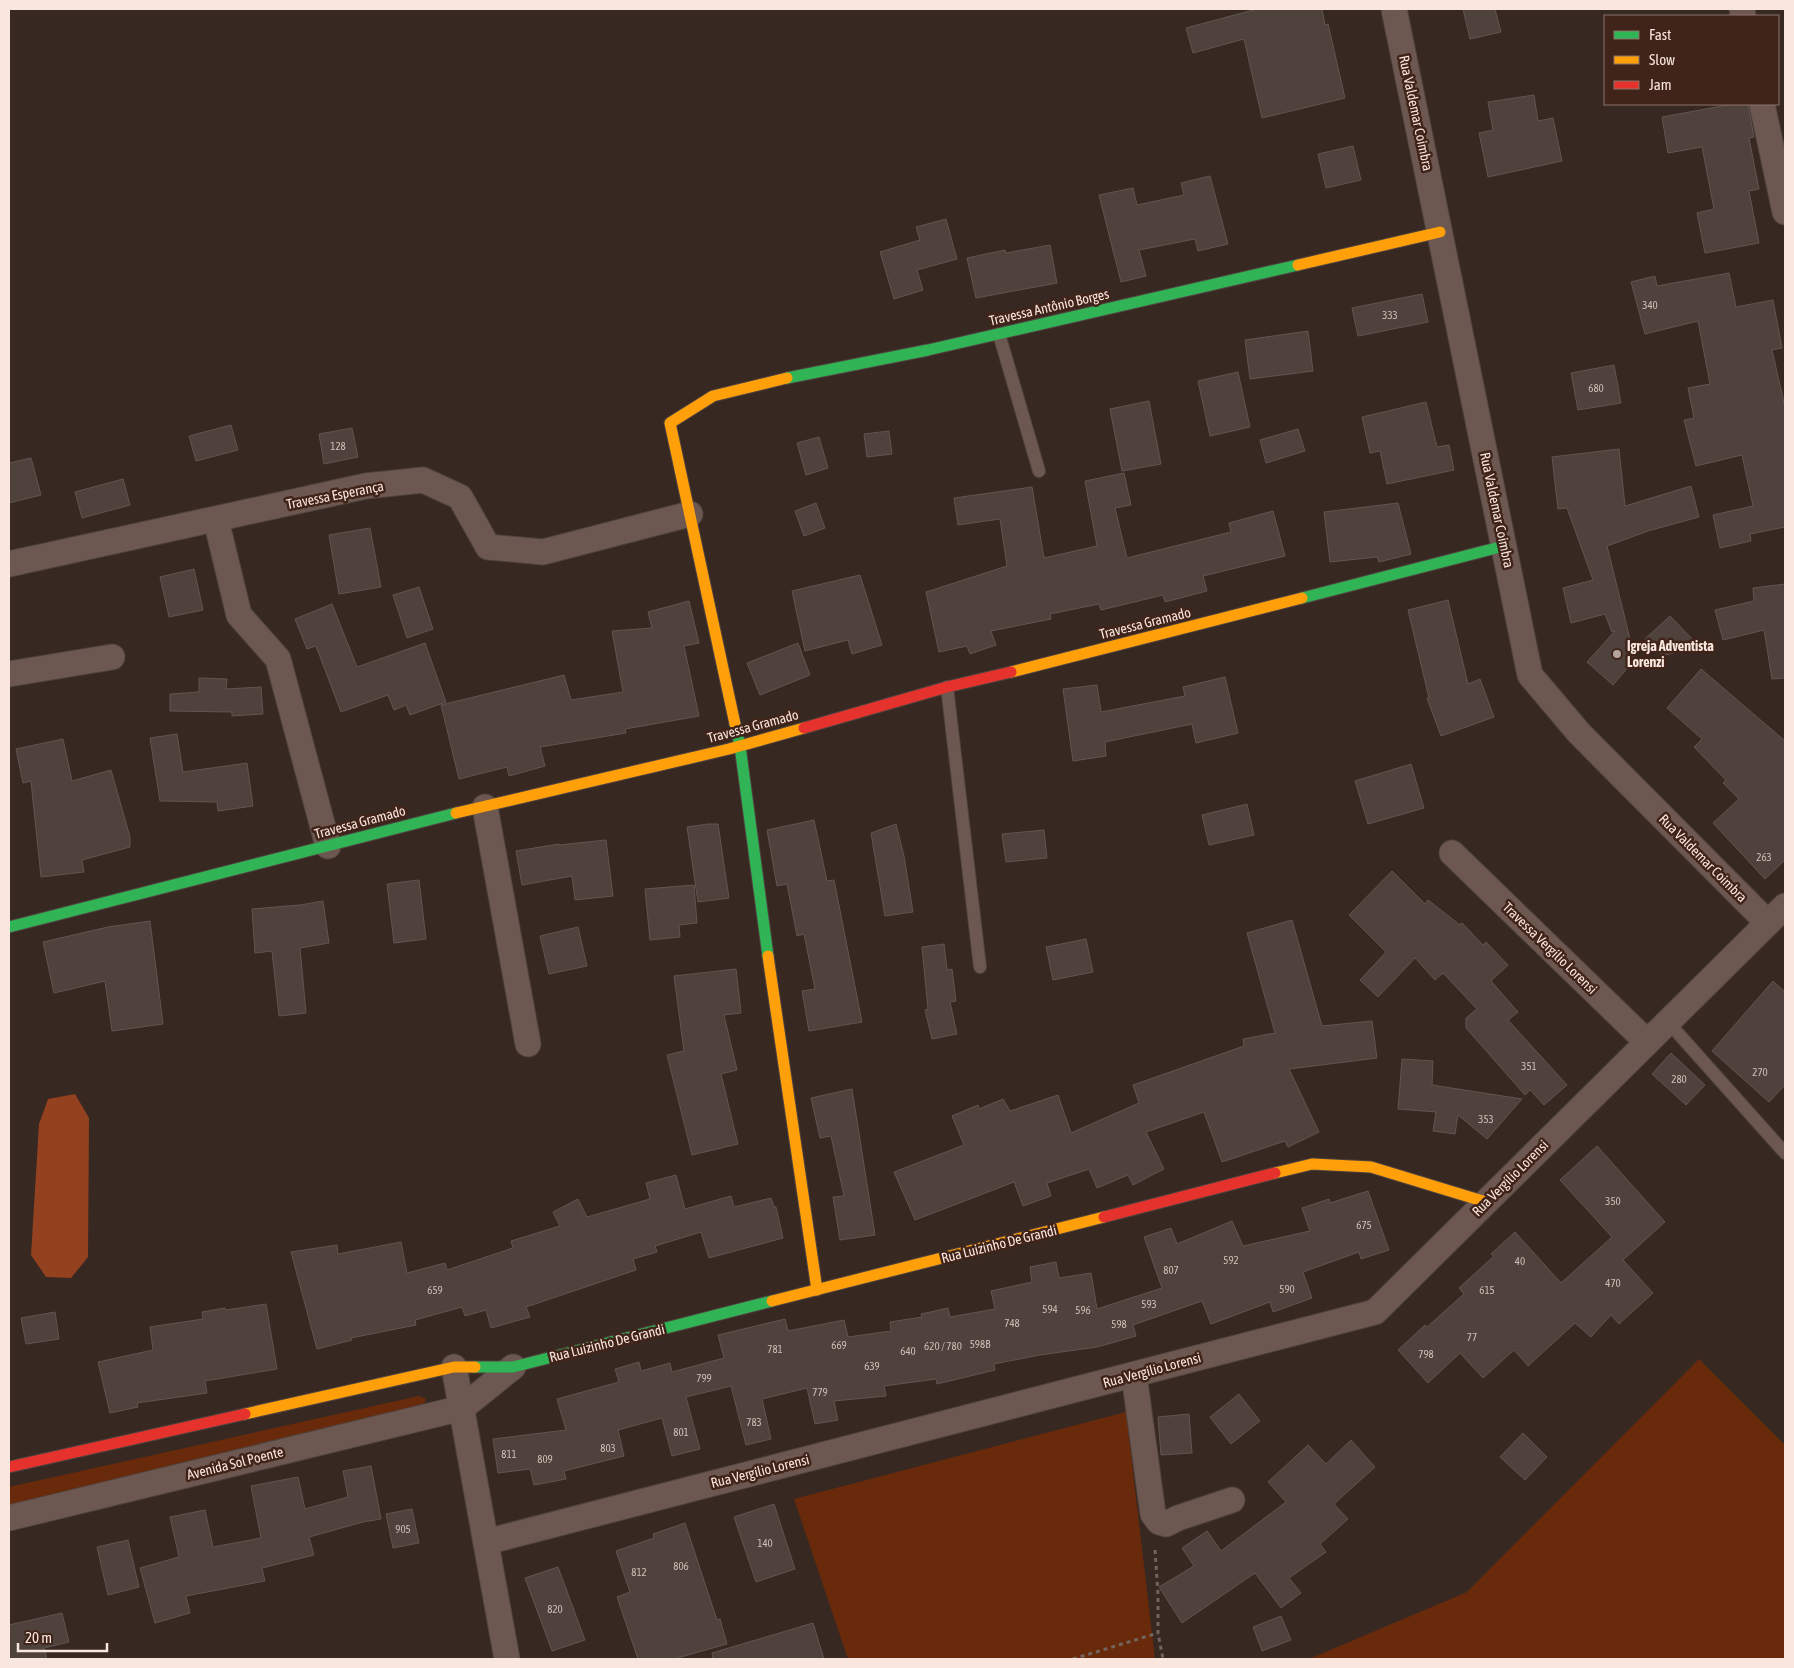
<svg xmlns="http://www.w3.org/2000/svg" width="1794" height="1668" font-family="'Asap Condensed',sans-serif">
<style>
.green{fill:#692a0c}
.water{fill:#93411e}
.building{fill:#4f423d;stroke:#625550}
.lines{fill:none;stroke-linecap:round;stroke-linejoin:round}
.lane-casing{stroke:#50433e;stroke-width:14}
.street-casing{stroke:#50433e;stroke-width:27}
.fast-casing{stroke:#50433e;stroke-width:13}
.slow-casing{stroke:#50433e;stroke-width:13}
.jam-casing{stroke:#50433e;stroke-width:13}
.path{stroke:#74645e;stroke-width:3;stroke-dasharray:4 4;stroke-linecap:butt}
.lane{stroke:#6d5851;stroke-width:12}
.street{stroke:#6d5851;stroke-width:25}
.fast{stroke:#30b455;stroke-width:11}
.slow{stroke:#ff9f0a;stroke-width:11}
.jam{stroke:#e5322d;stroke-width:11}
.poi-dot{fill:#b5a49d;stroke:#402419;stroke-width:2}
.labels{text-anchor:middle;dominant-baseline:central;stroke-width:5;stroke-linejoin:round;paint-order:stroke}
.number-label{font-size:11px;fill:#cebdb6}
.street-label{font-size:14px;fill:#f9e6df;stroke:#402419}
.poi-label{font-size:14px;font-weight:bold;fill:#f9e6df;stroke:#402419;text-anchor:start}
</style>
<rect width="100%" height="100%" fill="#372822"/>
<g class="green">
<path d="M1699,1359l86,86v214h-476l158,-67z"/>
<path d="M419,1396l7,3 -3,7 -414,105v-24z"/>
<path d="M1126,1412l29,247h-307l-54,-160z"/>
</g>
<path class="water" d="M75,1094l14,24 -1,139 -17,21 -25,-1 -15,-22 8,-131 9,-25z"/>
<g class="building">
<path d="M1257,9h65l3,16 3,-1 17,74 -83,20 -18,-79 -51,14 -7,-25z"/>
<path d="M1463,9h32l6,23 -31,7z"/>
<path d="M1534,95l4,26 15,-3 9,43 -74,16 -9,-44 14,-3 -5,-28z"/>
<path d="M1733,104h15l6,33 -5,1 10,51 -10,2 10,52 -54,10 -8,-40 17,-4 -12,-62 -34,6 -6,-36z"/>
<path d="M1353,146l8,34 -35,8 -8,-34z"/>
<path d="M1210,176l18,68 -30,7 -3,-12 -56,11 7,26 -25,6 -22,-87 34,-7 4,17 47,-10 -3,-12z"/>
<path d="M946,219l11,40 -40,11 6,20 -29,9 -14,-47 40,-12 -4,-13z"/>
<path d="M1050,245l7,38 -81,15 -9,-40 38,-8 1,3z"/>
<path d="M1729,273l7,34 37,-7 9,48 -10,2 13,57v120l-35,7 1,7 -31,7 -7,-33 40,-9 -11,-51 -46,11 -12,-46 10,-2 -6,-30 22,-4 -12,-63 -53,13 -14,-52 24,-6 2,10z"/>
<path d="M1422,294l6,28 -70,14 -6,-28z"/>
<path d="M1308,331l5,40 -63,8 -5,-39z"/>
<path d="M1614,365l7,38 -43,7 -7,-37z"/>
<path d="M1238,372l12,55 -40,9 -12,-55z"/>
<path d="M1149,401l12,63 -39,7 -12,-62z"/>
<path d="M1426,402l11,45 12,-2 5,25 -67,14 -7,-33 -10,2 -8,-36z"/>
<path d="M231,425l7,25 -42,11 -7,-25z"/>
<path d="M352,428l6,29 -34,7 -5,-30z"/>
<path d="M1298,429l7,22 -39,12 -6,-23z"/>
<path d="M889,431l3,23 -25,3 -3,-23z"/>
<path d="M819,437l9,31 -22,7 -9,-32z"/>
<path d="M1619,449l6,57 66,-20 8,31 -51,14 -41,15 28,113 -22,26 -26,-23 28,-31 -3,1 -7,-18 -34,9 -8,-35 30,-8 -26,-72 -9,1 -6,-52z"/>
<path d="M31,458l10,37 -32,8v-40z"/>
<path d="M1124,473l7,32 -16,3 12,50 104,-26 -2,-9 44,-12 12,45 -82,20 4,15 -42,11 -2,-7 -62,15 -2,-6 -49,10 1,5 -60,12 5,14 -26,9 -3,-8 -28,6 -13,-60 81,-26 -7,-47 -42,6 -4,-27 78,-11 12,71 53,-12 -12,-65z"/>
<path d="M123,479l7,26 -48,13 -7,-26z"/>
<path d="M816,503l9,25 -21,8 -9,-25z"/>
<path d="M1398,503l13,51 -32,8 -2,-5 -47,5 -6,-50z"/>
<path d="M370,528l11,59 -42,7 -10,-59z"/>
<path d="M194,569l9,41 -34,7 -9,-40z"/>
<path d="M860,575l22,70 -30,9 -4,-14 -43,11 -13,-60z"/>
<path d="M1785,584v94l-13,1 -8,-49 -41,10 -8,-30 39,-9 -1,-13z"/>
<path d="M419,587l14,42 -26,9 -14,-43z"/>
<path d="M1448,600l20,84 12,-5 14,38 -53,19 -14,-38h2l-21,-88z"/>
<path d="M689,601l10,42 -15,3 15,70 -74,13 1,4 -86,14 5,19 -36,10 -2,-9 -48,12 -18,-74 123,-30 7,25 52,-8 -11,-61 40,-3 -4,-16z"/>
<path d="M332,604l25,63 68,-24 21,59 -36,13 -4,-10 -12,5 -6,-15 -47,17 -25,-66 -9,3 -12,-30z"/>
<path d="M1670,616l29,30 -37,10 -17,-17z"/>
<path d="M798,643l12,32 -50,20 -13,-32z"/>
<path d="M1701,669l84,72v119l-20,19 -52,-56 26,-24 -16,-16 3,-3 -32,-33 8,-8 -35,-31z"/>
<path d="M1225,677l13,56 -42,10 -4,-19 -87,18 1,14 -33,5 -10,-72 34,-4 4,27 84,-16 -2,-9z"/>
<path d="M199,678l28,1 -1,10 35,-2 2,27 -31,2v-4l-62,-1v-17l29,-2z"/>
<path d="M177,734l6,38 64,-9 6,43 -35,5 -1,-9 -57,-1 -10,-63z"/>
<path d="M63,739l9,42 39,-11 19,67v10l-48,13 2,12 -43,5 -10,-96 -8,2 -7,-34z"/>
<path d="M1411,764l13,44 -56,16 -13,-43z"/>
<path d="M1247,804l7,31 -45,10 -7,-30z"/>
<path d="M814,820l13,61 7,-1 28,142 -53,9 -7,-40 13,-2 -11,-55 -7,2 -10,-52 -10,2 -10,-56z"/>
<path d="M708,824h10l11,74 -31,4 -11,-75z"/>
<path d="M896,824l8,32 9,56 -28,4 -14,-83z"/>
<path d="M1044,830l3,28 -41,4 -4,-28z"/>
<path d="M606,840l7,56 -38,4 -3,-24 -50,9 -6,-34 43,-7v1z"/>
<path d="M1392,871l33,33 3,-4 32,25 2,-2 21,22 3,-3 22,23 -17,16 27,31 -10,8 59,65 -23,20 -14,-15 -5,5 -59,-67v-10l11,-9 -34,-36 -8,7 -20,-22 -37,39 -18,-17 26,-28 -37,-37z"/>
<path d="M419,880l7,59 -32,4 -7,-59z"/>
<path d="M694,885l3,38 -18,2 1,12 -30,3 -5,-51z"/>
<path d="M323,901l6,42 -29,5 6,65 -27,3 -7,-65 -17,2 -3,-44 48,-4z"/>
<path d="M1292,920l30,106 50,-5 5,37 -88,11 30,63 -31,15 -3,-6 -63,21 -18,-50 -58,20 18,37 -31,16 -5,-10 -31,13 -8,-19 -42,14 4,13 -28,10 -9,-24 -99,38 -21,-48 70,-27 -12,-29 26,-11 1,4 24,-10 7,12 48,-16 13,38 68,-30 -6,-18 111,-39 -1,-7 32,-6 -28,-100z"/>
<path d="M150,921l13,103 -51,7 -7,-50 -51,12 -11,-51 65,-15z"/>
<path d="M578,927l9,39 -38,8 -9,-38z"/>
<path d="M1086,939l7,33 -40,8 -7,-33z"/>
<path d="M944,944l3,26 5,-1 4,32 -6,1 7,32 -25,5 -7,-29 3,-1 -6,-62z"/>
<path d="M736,969l5,44 -17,2 13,55 -16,4 17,70 -46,11 -25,-100 17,-4 -10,-75z"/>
<path d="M1773,981l12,11v93l-16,17 -57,-51z"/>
<path d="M1671,1053l34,32 -19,20 -34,-31z"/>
<path d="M1402,1059l31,2 -1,24 90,14 -35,40 -29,-24 -3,19 -22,-3 3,-19 -38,-3z"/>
<path d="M852,1089l23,146 -35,5 -7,-43 11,-1 -13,-60 -11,2 -9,-40z"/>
<path d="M1597,1146l68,76 -42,38 30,33 -34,31 -8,-9 -20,22 -16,-14 -47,43 -14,-16 -31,28 -23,-25 -32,30 -30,-33 27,-25 2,2 37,-33 -5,-6 35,-32 -3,-2 24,-22 46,51 51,-46 -52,-57z"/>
<path d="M676,1175l9,34 46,-13 3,11 37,-9 3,9h2l7,31 -74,20 -8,-26 -46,14 2,6 -24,7 3,11 -110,37 4,10 -39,11 -5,-18 -21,6 -3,-9 -47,13 1,5 -65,13 1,2 -35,9 -26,-97 46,-7 1,9 63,-12 6,31 38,-10 2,7 66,-22 -2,-7 49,-15 -7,-14 25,-13 9,18 63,-18 -4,-16z"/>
<path d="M1368,1191l21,59 -28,9 -2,-7 -56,20 9,26 -39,14 -3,-10 -59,22 -9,-23 -69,24 3,11 -39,11 -57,8 -46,9 1,6 -58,14 -1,-5 -52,7 2,10 -52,5 4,19 -23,4 -8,-36 -45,11 9,40 -25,6 -15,-59 -45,11 14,52 -28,7 -10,-38 -44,12 6,26 -60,15 2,8 -32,6 -4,-16 -32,4 -5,-34 73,-9 -9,-31 62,-17 -4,-13 24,-7 2,9 29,-8 2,9 52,-14 -6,-23 67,-16 3,12 56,-11 4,17 43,-6 -1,-9 32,-5 -1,-3 27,-6 2,9 45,-8 -4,-18 41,-9 -2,-15 26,-5 3,16 32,-5 6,36 65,-21 -18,-51 27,-9 6,16 55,-23 11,25 67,-15 -8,-23 27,-9 1,4z"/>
<path d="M266,1304l11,65 -72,12 2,12 -70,10 1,4 -28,6 -12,-51 55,-12 -3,-23 53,-8 -1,-7 23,-4 1,2z"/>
<path d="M55,1312l4,27 -33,5 -5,-26z"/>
<path d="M1239,1394l21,27 -29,23 -21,-27z"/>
<path d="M1189,1414l3,39 -31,2 -3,-38z"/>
<path d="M1523,1433l24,24 -22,23 -25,-23z"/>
<path d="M1351,1440l24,27 -41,37 14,15 -28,25 6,8 -37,26 12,15 -20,15 -26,-35 -73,50 -23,-36 35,-21 -12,-18 25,-17 14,20 65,-49 -18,-20 40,-37 18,19z"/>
<path d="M371,1466l10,53 -18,3 -54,15 5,18 -52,13 3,13 -79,15 4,17 -35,10 -15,-55 39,-11 -9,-40 35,-7 8,37 48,-9 -10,-52 47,-9 7,32 43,-12 -5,-26z"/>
<path d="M774,1504l21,65 -39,13 -22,-65z"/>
<path d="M412,1509l7,34 -26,5 -7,-34z"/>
<path d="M685,1523l32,97 3,-1 7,25 -53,15h-36l-21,-62 13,-5 -14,-41 38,-13 -1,-4z"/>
<path d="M128,1540l11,47 -31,8 -11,-48z"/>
<path d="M558,1567l27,73 -33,11 -27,-73z"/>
<path d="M62,1613l7,29 -25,6 3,11h-38v-34z"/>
<path d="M1281,1616l10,24 -29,11 -9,-24z"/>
<path d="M813,1623l11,36h-111l-1,-6z"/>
</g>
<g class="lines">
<g class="lane-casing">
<g id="lane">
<path d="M999,334l40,137"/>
<path d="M947,687l33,280"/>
<path d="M1668,1022l117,131"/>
</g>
</g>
<g class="street-casing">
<g id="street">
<path d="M1394,9l136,666 49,58 189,190"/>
<path d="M1742,9l1,7"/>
<path d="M1762,104l23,108"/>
<path d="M216,520l23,95 39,44 50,187"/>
<path d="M9,564l357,-78 57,-6 37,17 28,50 55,5 147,-38"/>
<path d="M9,674l103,-17"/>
<path d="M485,807l43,237"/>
<path d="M1452,853l195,189"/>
<path d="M454,1367l53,292"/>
<path d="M1134,1375l19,139 6,8 7,2 12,-6 54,-18"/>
<path d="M9,1518l453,-110 51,-41"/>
<path d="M486,1542l889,-230 410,-406"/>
</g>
</g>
<g class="fast-casing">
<g id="fast">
<path d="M787,378l141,-28 370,-85"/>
<path d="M1302,598l202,-52"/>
<path d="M735,724l5,22 28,210"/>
<path d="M9,927l447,-114"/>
<path d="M475,1367h38l259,-66"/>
</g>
</g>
<g class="slow-casing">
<g id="slow">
<path d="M1298,265l142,-33"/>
<path d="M1011,672l291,-74"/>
<path d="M735,724l-65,-301 43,-27 74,-18"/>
<path d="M456,813l273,-64 75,-21"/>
<path d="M768,956l49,334"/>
<path d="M1275,1173l37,-9 59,3 115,35"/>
<path d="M772,1301l332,-84"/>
<path d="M245,1414l209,-47h21"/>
</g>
</g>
<g class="jam-casing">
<g id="jam">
<path d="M804,728l143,-41 64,-15"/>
<path d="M1104,1217l171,-44"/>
<path d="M9,1467l236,-53"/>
</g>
</g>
<g class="path">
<path d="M1155,1550l3,44v39l5,26"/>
<path d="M1073,1659l85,-26"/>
</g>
<use href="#lane" class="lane"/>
<use href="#street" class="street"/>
<use href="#fast" class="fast"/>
<use href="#slow" class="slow"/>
<use href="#jam" class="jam"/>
</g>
<circle class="poi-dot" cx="1617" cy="654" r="5"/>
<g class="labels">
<g class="number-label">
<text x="1650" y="305">340</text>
<text x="1390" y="315">333</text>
<text x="1596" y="388">680</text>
<text x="338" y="446">128</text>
<text x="1764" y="857">263</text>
<text x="1529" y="1066">351</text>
<text x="1760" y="1072">270</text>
<text x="1679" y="1079">280</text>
<text x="1486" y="1119">353</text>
<text x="1613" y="1201">350</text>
<text x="1364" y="1225">675</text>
<text x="1231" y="1260">592</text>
<text x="1520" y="1261">40</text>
<text x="1171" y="1270">807</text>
<text x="1613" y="1283">470</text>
<text x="1287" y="1289">590</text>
<text x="435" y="1290">659</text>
<text x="1487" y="1290">615</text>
<text x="1149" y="1304">593</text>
<text x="1050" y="1309">594</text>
<text x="1083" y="1310">596</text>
<text x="1012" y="1323">748</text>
<text x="1119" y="1324">598</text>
<text x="1472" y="1337">77</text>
<text x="980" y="1344">598B</text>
<text x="839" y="1345">669</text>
<text x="943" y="1346">620 / 780</text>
<text x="775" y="1349">781</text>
<text x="908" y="1351">640</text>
<text x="1426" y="1354">798</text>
<text x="872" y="1366">639</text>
<text x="704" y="1378">799</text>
<text x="820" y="1392">779</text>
<text x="754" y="1422">783</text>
<text x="681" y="1432">801</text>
<text x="608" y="1448">803</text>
<text x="509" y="1454">811</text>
<text x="545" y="1459">809</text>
<text x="403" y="1529">905</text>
<text x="765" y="1543">140</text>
<text x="681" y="1566">806</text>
<text x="639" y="1572">812</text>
<text x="555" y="1609">820</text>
</g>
<g class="street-label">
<text transform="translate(1416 113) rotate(78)">Rua Valdemar Coimbra</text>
<text transform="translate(1049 307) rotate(-13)">Travessa Antônio Borges</text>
<text transform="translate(335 495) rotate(-11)">Travessa Esperança</text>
<text transform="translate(1497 510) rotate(78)">Rua Valdemar Coimbra</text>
<text transform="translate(1145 623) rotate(-14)">Travessa Gramado</text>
<text transform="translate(753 726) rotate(-15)">Travessa Gramado</text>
<text transform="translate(360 822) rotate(-15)">Travessa Gramado</text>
<text transform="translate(1703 858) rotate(45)">Rua Valdemar Coimbra</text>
<text transform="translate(1550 948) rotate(44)">Travessa Vergílio Lorensi</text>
<text transform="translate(1510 1178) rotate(-45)">Rua Vergílio Lorensi</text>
<text transform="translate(999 1244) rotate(-14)">Rua Luizinho De Grandi</text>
<text transform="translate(607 1343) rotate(-14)">Rua Luizinho De Grandi</text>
<text transform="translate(1152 1370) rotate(-15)">Rua Vergílio Lorensi</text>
<text transform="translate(235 1463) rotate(-14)">Avenida Sol Poente</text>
<text transform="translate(760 1471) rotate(-14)">Rua Vergílio Lorensi</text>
</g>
<g class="poi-label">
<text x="1627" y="646">Igreja Adventista<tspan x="1627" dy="16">Lorenzi</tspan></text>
</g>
</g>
<rect width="1794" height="1668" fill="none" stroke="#f9e6df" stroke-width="20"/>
<rect x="1604" y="15" width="175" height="90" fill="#402419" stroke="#8a7268"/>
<rect x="1614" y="31" width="25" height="8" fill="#30b455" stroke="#8a7268"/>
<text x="1649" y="40" font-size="15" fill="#f9e6df">Fast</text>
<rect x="1614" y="56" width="25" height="8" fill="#ff9f0a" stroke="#8a7268"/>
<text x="1649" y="65" font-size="15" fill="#f9e6df">Slow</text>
<rect x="1614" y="81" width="25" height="8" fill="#e5322d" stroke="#8a7268"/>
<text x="1649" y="90" font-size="15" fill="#f9e6df">Jam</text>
<path d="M18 1643v8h89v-8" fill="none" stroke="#f9e6df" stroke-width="2.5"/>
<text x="25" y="1643" font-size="15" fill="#f9e6df" stroke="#402419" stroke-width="4" paint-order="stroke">20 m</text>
</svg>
